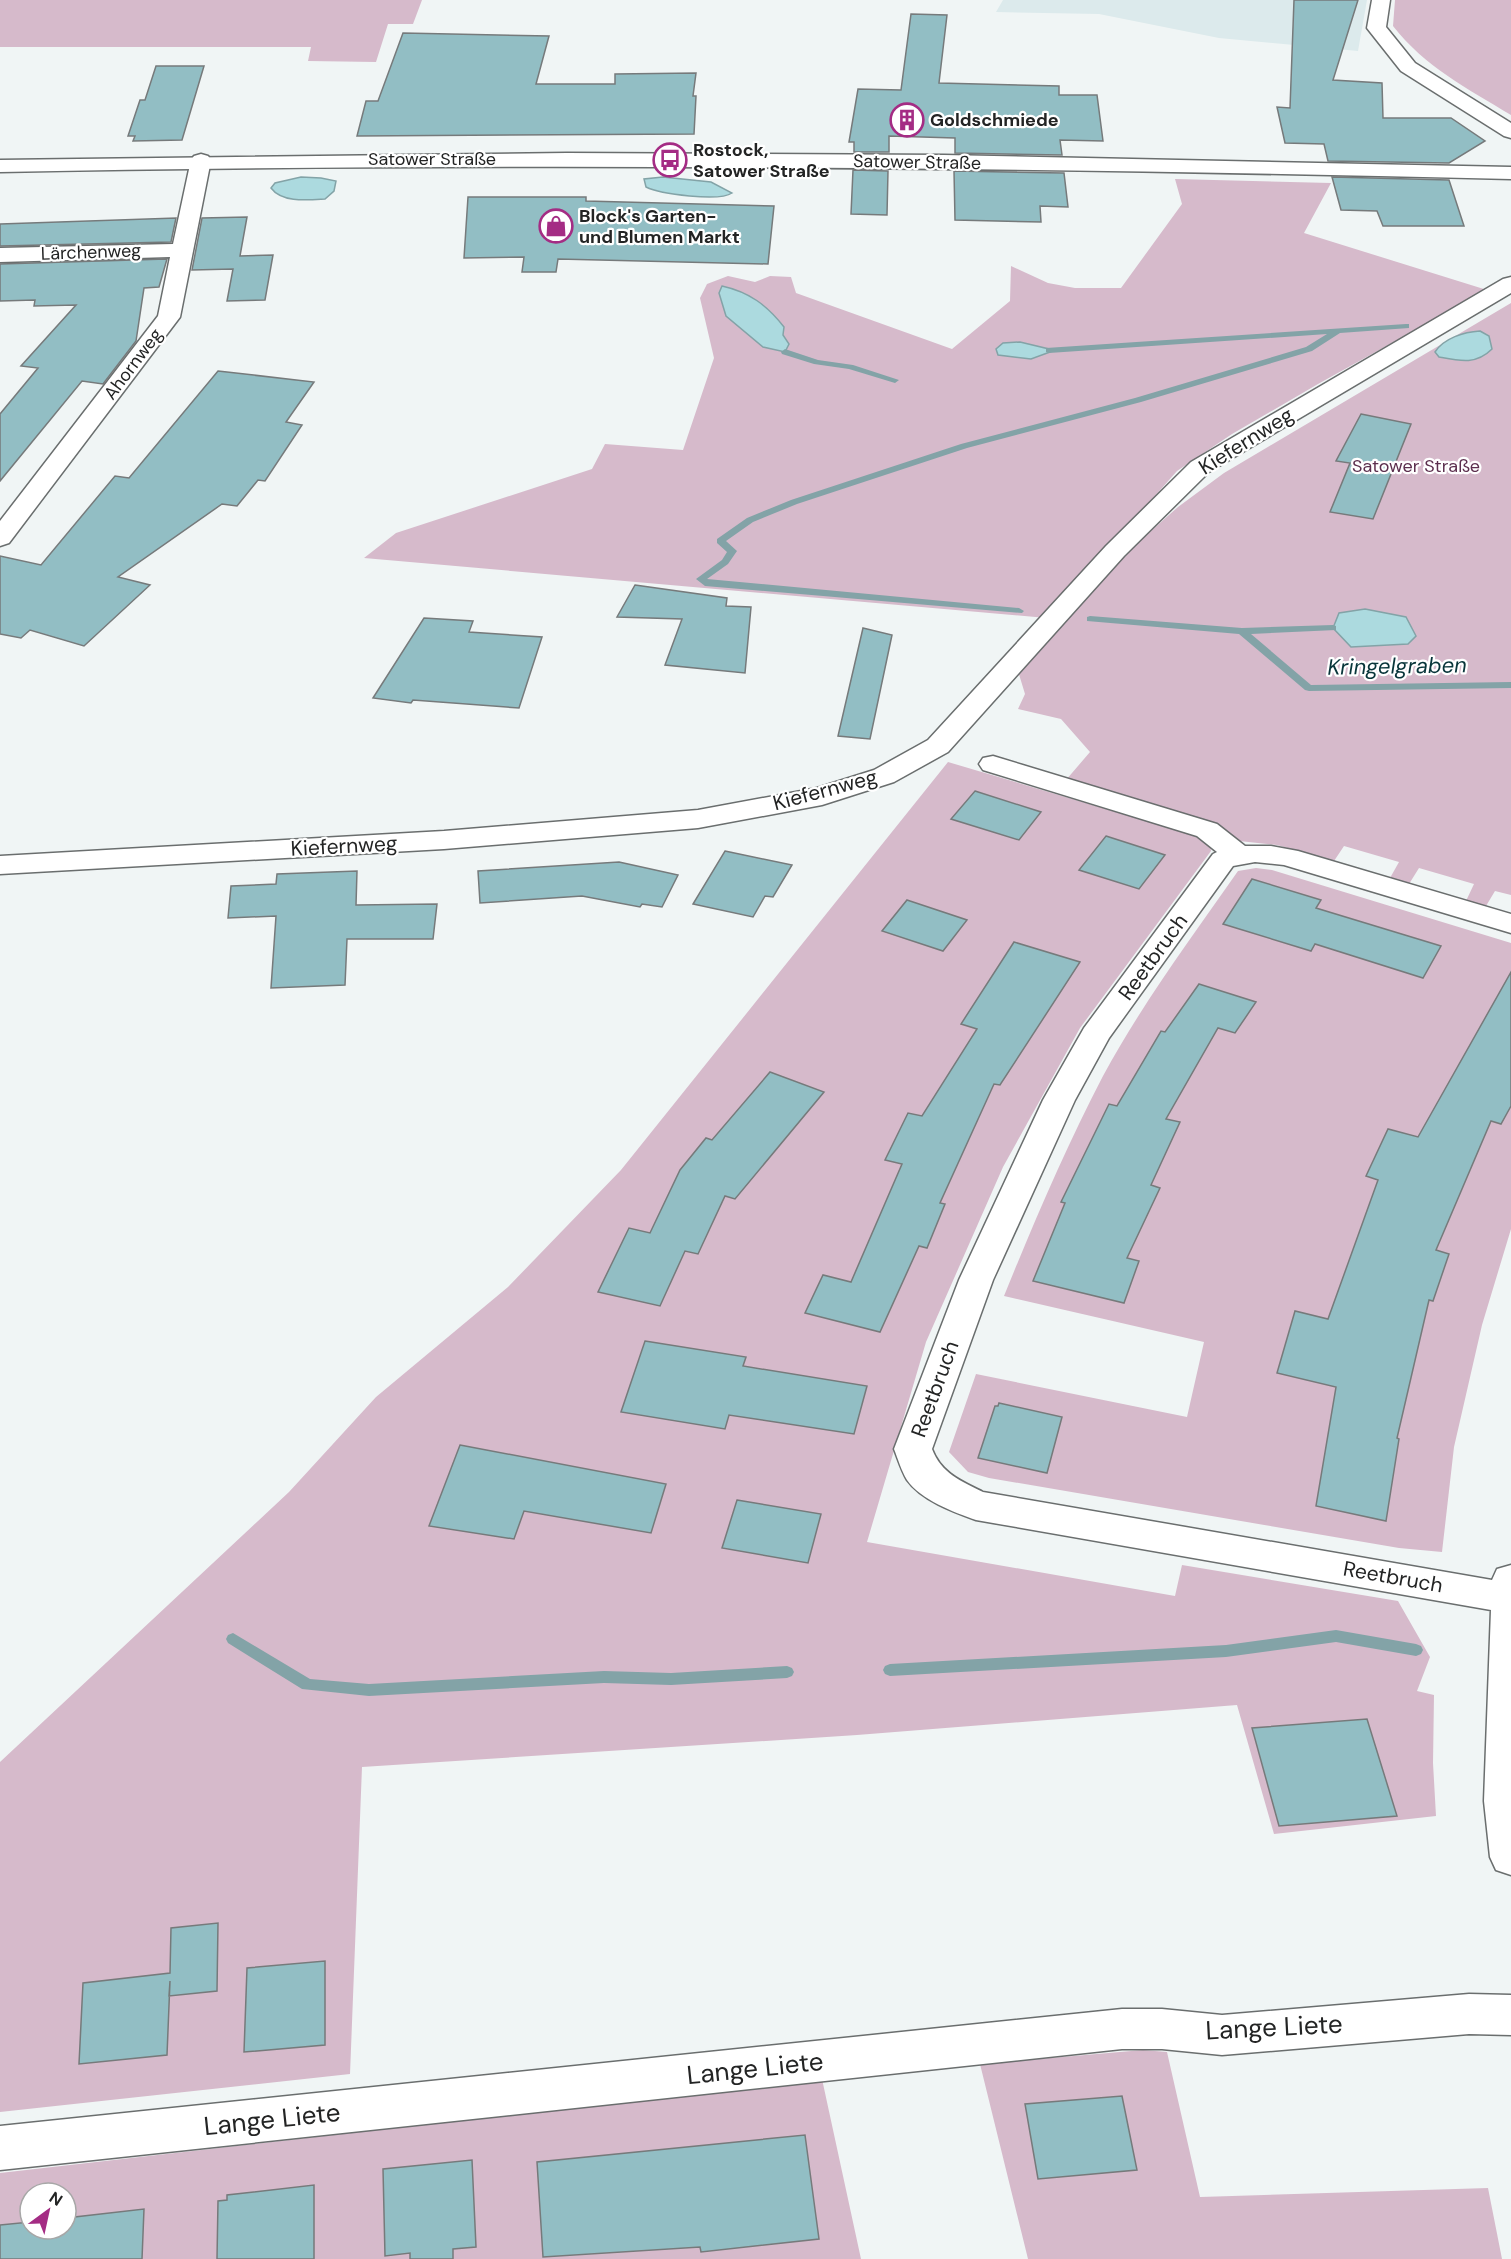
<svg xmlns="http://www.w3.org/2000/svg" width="1511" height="2259" font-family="'DM Sans',sans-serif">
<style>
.built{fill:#dceaec}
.green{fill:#d6bacb;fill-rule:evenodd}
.water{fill:#acdadf;stroke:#83a3a7;stroke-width:1.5}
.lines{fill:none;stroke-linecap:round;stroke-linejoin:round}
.stream{fill:#83a3a7;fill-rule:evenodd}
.building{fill:#92bec4;stroke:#767a7b;stroke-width:1.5}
.street-casing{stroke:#6a6e6e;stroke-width:3}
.secondary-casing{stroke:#6a6e6e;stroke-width:3}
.street{fill:#fff;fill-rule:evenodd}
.secondary{fill:#fff;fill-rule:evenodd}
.labels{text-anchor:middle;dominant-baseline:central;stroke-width:4.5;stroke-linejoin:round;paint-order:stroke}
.far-poi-label{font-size:18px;font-weight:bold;fill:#232424;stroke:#fff;text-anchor:start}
.far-street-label{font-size:18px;fill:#232424;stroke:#fff}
.far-park-label{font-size:18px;fill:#5c2f4e;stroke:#fff}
.street-label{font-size:21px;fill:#232424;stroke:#fff}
.water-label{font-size:22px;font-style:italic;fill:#08353a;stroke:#fff}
.near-street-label{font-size:26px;fill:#232424;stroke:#fff}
</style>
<rect width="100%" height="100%" fill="#f0f5f5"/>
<path class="built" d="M1003,0h364l-9,51 -139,-13 -120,-24 -103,-2z"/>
<g class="green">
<path d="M0,0h422l-9,24h-25l-12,38 -68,-1 3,-14h-311z"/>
<path d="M1395,0h116v115c-43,-26 -87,-49 -118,-89z"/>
<path d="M1175,179l156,4 -27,50 183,57 -169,94 -86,50 -55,37 -130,147 -683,-60 32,-25 196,-64 13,-25 78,6 31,-92 -14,-60 7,-14 21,-8 27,6 15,-6 21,1 5,16 156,56 58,-48 1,-35 37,17 27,5h46l61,-84z"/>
<path d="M1511,303v592l-16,-4 -9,15 -20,-5 8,-17 -55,-16 -10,16 -19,-6 9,-16 -55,-16 -10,15 -57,-16 -38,-4 -17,-14 -156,-47 24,-28 -29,-33 -43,-10 7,-15 -7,-23 108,-118 52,-46 46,-34z"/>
<path d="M948,762l245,73 17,8 1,8 -131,177 -77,139 -77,175 -59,200 308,54 7,-31 216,36 32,56 -13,34 17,4 -1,68 3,53 -162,18 -37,-129 -380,30 -495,32 -12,307 -350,38v-350l289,-270 87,-95 132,-110 113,-117z"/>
<path d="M1256,868l16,2 239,73v286l-29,96 -28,122 -12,105 -43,-4 -410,-70 -21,-6 -19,-20 27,-78 211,43 17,-75 -200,-46c30,-74 62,-149 99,-220 39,-72 88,-138 135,-205z"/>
<path d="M1143,2050l24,2 33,145 288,-9 14,71h-474l-48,-195z"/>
<path d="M822,2079l39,180h-861v-86zM30,2193h36v36h-36z"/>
</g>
<g class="water">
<path d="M301,177l20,1 15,3 -2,10 -9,8c-17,1 -43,4 -54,-11l4,-5z"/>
<path d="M663,177l48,5 21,11c-13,9 -72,1 -86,-6l-2,-8z"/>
<path d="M722,286c27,6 45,19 62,41l-1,8 6,9 -4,8 -22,-5 -37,-31 -7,-23z"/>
<path d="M1480,331l9,5 3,13c-16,16 -32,12 -53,8l-4,-5c9,-14 29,-20 45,-21z"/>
<path d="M1020,342l29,7 1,3 -19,7 -33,-4 -2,-6 7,-6z"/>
<path d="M1365,609l41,8 10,19 -8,8 -57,3 -18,-19 6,-15z"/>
</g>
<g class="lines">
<g class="stream">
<path d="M1406,324h3v4l-69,5 -28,18 -171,51 -174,46 -170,56 -44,18 -27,19 11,10 -9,13 -21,15 312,29 5,3 -2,2 -317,-27 -9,-7 26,-19 5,-8 -10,-9v-4l30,-21 44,-18 170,-56 174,-46 171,-51 21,-13 -278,19 -3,-1v-4z"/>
<path d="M785,349l33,11 35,5 46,15 -4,3 -46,-14 -35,-5 -32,-10 -1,-2z"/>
<path d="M1090,616l152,12 91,-3 3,1v4l-85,4 60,51 200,-3v6l-202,3 -4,-1 -66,-56 -152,-13v-4z"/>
<path d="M1336,1630l80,14 5,2 2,4 -2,4 -5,2 -80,-14 -110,15 -336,19 -5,-2 -2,-4 2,-4 5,-2 336,-19z"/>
<path d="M233,1633l77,46 59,5 235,-13 67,2 116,-7 5,2 2,4 -2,4 -5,2 -116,7 -67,-2 -235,13 -67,-7 -74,-46 -2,-4 2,-4z"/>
</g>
</g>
<g class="building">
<path d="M1294,0h64l-25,80 49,3 1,35h68l34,23 -36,22 -121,-2 -4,-17 -39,-1 -8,-36 13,1z"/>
<path d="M911,14l36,1 -8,68 120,3v9h38l6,46 -43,-1 2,15 -107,-2v-15l-66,-2v16h-35v-10h-5l9,-53 43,1z"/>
<path d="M403,33l146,3 -13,48h79v-10l81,-1 -3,23h3l-2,38 -337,2 9,-35h12z"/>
<path d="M156,66h48l-22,74 -49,1 2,-5h-7l12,-36h5z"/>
<path d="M853,170l35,1 -1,44 -36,-1z"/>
<path d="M954,171l110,2 4,34 -28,-1 1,16 -86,-2z"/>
<path d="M1332,177l117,3 15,46h-81l-6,-15 -36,-1z"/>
<path d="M468,197h118v4l188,5 -6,58 -210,-5 -2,13h-34l2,-15 -60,1z"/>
<path d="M247,217l-7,39 33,-1 -8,45 -38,1 6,-32 -41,1 10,-52z"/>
<path d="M176,218l-5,24 -171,4v-22z"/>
<path d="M167,259l-8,28 -15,1 -8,53 -33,43 -21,-3 -82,100v-67l38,-46 -17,-2 55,-61 -42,1 1,-6 -35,1v-37z"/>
<path d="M218,371l96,11 -28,40 16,3 -37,56 -7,-1 -21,26 -15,-2 -104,73 32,8 -66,61 -54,-16 -9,8 -21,-4v-78l41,9 74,-89 14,2z"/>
<path d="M1361,414l50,10 -38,95 -43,-7 20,-49 -14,-2z"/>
<path d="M635,585l92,13 -1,8 25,1 -6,66 -80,-8 17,-46 -65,-2z"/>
<path d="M424,618l49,3 -4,11 73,5 -23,71 -106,-8 -2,3 -38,-5z"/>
<path d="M863,628l29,7 -22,104 -32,-3z"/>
<path d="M975,791l66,21 -22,28 -68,-21z"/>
<path d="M1106,836l59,19 -26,34 -60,-19z"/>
<path d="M725,851l67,14 -19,32 -8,-1 -12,21 -60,-13z"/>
<path d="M619,862l59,13 -16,32 -20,-3 -2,3 -58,-11 -102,7 -2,-32z"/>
<path d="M357,871l-1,34 81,-1 -4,35h-86l-2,46 -74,3 5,-72 -48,2 3,-32 45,-2 1,-10z"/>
<path d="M1252,879l69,21 -5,8 125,38 -18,32 -108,-34 -4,7 -88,-27z"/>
<path d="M907,900l60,20 -24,31 -61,-20z"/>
<path d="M1014,942l66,20 -80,123 -6,-1 -54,119 5,1 -18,44 -8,-2 -39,86 -75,-19 18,-38 28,7 51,-118 -17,-4 23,-47 14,3 55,-87 -16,-5z"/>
<path d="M1511,972v134l-10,18 -10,-3 -55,129 13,4 -16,47 -4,-1 -32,138 2,1 -13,82 -70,-15 20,-119 -59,-14 18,-62 33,8 50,-139 -12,-4 22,-47 30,8z"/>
<path d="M1199,984l57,18 -21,31 -17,-5 -52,91 14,3 -29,63 9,3 -33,70 12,3 -15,42 -91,-22 32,-78 -4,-1 48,-98 8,2 44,-75 4,1z"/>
<path d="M770,1072l54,20 -89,107 -10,-3 -27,58 -13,-3 -25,55 -62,-14 31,-64 21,5 30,-63 26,-32 6,2z"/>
<path d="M645,1341l101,16 -3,9 124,20 -13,48 -125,-19 -4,14 -104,-17z"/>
<path d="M999,1403l63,14 -15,56 -69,-15 17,-52h3z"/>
<path d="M460,1445l206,39 -15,49 -127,-22 -10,28 -85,-13z"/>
<path d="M737,1500l84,14 -13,49 -86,-15z"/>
<path d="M1367,1719l30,97 -118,10 -27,-98z"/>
<path d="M218,1923l-1,68 -48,5 1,-15 -3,74 -88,9 4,-81 87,-10 1,-45z"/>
<path d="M325,1961v84l-81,7 3,-84z"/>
<path d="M1122,2096l15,74 -99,9 -13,-75z"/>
<path d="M805,2135l14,104 -118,13 -1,-5 -157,10 -6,-95z"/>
<path d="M472,2160l4,87 -23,2v10h-43v-6l-25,3 -2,-87z"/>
<path d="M314,2185v74h-97l1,-58 9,-1v-5z"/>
<path d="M144,2209l-2,50h-142v-34l30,-3v7h36v-11z"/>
</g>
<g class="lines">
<g class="street-casing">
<g id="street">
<path d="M1372,0h18l-4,27 29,36 96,60v15l-7,-2 -103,-65 -34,-43z"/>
<path d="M201,154l7,2 3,4 -31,157 -171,226 -9,3v-25l158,-205 12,-59 -170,5v-14l173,-4 18,-84 3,-4z"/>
<path d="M1511,277v16l-302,179 -85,84 -176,196 -54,30 -72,23 -124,23 -254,21 -444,25v-18l444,-25 254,-21 119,-22 57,-18 54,-30 178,-194 85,-84 312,-183z"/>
<path d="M993,756l224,68 28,22h26l27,5 213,63v19l-227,-68 -29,-3 -22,4 -124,172 -34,62 -82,180 -61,169c9,24 29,32 51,43l509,88 5,-11 14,-4v310l-15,-5 -6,-13 -6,-56 7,-191 -515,-90c-23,-8 -55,-20 -69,-40 -6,-10 -9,-21 -13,-31l65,-169 84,-180 41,-72 129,-174 4,-2 -20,-16 -214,-66 -4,-6 4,-6z"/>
<path d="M1469,1994l42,1v40l-42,-1 -247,21 -60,-6h-40l-1122,121v-44l1122,-117h40l60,6z"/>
</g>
</g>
<g class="secondary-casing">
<path id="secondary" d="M567,153l377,2 567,12v12c-504,-12 -1007,-17 -1511,-7v-12z"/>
</g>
<use href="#street" class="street"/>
<use href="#secondary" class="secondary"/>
</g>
<defs>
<g id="building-ring" transform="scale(1.725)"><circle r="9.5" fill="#fff" stroke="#a42c84" stroke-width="1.5"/><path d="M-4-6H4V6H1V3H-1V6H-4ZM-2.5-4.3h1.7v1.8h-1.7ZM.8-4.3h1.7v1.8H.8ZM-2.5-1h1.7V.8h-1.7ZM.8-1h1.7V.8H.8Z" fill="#a42c84"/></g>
<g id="bus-ring" transform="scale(1.725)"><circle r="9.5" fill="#fff" stroke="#a42c84" stroke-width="1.5"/><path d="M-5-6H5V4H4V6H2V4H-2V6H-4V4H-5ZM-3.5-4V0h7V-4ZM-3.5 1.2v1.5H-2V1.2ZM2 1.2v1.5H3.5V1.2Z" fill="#a42c84"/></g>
<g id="shop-ring" transform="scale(1.725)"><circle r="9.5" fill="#fff" stroke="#a42c84" stroke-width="1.5"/><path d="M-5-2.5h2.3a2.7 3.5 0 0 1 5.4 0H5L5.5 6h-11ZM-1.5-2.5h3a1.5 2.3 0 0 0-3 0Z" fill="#a42c84"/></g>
</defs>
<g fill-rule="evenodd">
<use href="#building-ring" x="907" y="120"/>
<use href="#bus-ring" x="670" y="160"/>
<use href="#shop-ring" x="556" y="226"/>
</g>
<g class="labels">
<g class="far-poi-label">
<text x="930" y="120">Goldschmiede</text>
<text x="693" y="150">Rostock,<tspan x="693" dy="21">Satower Straße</tspan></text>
<text x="579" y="216">Block's Garten-<tspan x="579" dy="21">und Blumen Markt</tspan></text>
</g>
<g class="far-street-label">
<text x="432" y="159">Satower Straße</text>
<text transform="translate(917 162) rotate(1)">Satower Straße</text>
<text transform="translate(91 252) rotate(-2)">Lärchenweg</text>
<text transform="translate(133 364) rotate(-53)">Ahornweg</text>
</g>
<g class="far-park-label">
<text x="1416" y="466">Satower Straße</text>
</g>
<g class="street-label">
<text transform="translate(1246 441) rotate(-32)">Kiefernweg</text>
<text transform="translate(825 790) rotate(-15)">Kiefernweg</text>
<text transform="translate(344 846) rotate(-3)">Kiefernweg</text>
<text transform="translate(1153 957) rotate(-54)">Reetbruch</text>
<text transform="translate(935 1389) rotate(-70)">Reetbruch</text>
<text transform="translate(1393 1577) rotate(10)">Reetbruch</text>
</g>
<g class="water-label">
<text transform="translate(1397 666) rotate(-1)">Kringelgraben</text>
</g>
<g class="near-street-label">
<text transform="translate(1274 2027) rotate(-3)">Lange Liete</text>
<text transform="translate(755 2068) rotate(-6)">Lange Liete</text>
<text transform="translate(272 2119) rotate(-6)">Lange Liete</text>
</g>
</g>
<g transform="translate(48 2211) rotate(33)"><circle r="28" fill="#ffffff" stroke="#a7a7a7" stroke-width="1.5"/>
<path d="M0-4.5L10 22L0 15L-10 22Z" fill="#a42c84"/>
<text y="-9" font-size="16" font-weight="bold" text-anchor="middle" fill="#232424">N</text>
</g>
</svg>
